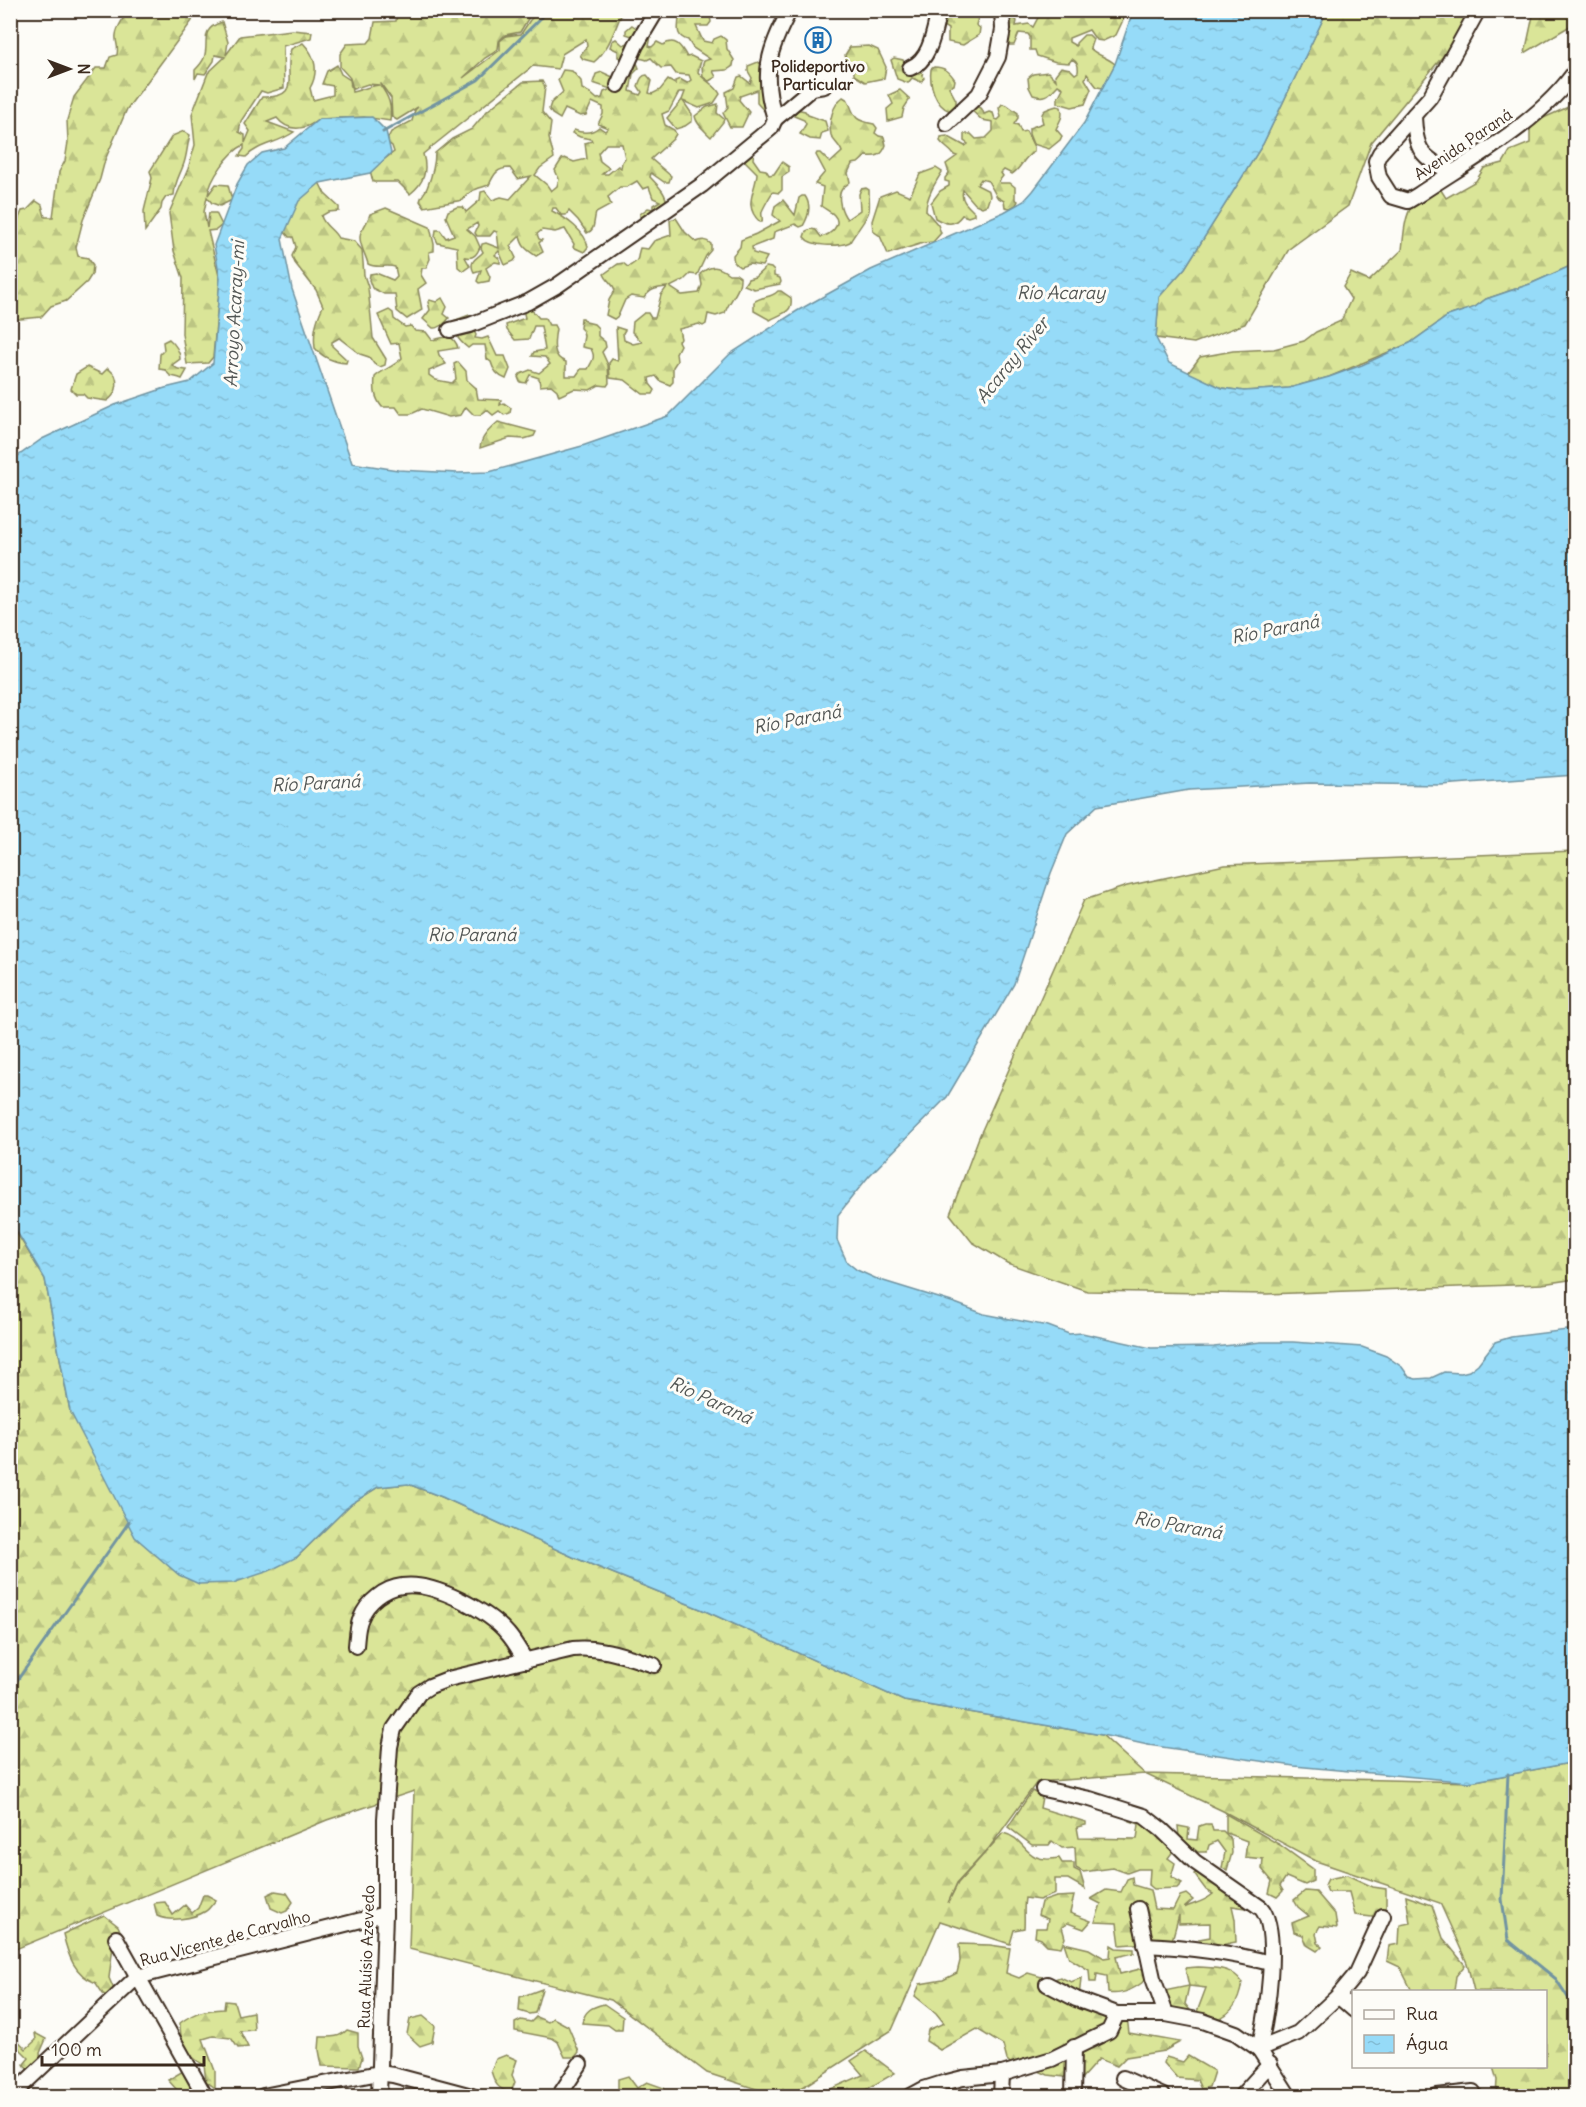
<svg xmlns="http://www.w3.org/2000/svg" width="1586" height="2107" font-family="Delius,sans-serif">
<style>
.forest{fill:url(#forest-firs);stroke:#8a885b;stroke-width:1.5;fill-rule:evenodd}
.water{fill:url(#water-ripples);stroke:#7294a1;stroke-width:1.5}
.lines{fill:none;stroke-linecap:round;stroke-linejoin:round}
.stream{stroke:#7294a1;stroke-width:3}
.minor-casing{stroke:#3b2a1e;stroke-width:18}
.minor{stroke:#fdfcf7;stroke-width:14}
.labels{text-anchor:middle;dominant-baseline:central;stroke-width:6;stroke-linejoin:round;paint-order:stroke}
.poi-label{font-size:16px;font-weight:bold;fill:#3b2a1e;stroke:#fdfcf7}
.street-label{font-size:16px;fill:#3b2a1e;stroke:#fdfcf7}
.water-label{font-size:18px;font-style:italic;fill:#525654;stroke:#fdfcf7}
</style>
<defs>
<pattern id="forest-firs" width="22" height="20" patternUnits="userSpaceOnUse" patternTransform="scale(1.5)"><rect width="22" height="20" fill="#dae598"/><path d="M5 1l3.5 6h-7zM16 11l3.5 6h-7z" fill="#bcc583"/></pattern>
<pattern id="water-ripples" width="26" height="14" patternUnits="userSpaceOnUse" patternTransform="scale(1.5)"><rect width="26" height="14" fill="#96dbf8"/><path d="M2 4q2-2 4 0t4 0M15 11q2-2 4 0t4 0" fill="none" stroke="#82bcd4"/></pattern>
</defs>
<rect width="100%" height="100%" fill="#fdfcf7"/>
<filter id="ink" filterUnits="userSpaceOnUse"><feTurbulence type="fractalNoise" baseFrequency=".0167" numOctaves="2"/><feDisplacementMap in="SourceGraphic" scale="12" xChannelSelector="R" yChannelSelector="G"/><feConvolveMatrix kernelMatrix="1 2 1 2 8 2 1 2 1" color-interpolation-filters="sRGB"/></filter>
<g filter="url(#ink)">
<g class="forest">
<path d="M127,10l68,1 -3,10 -65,88 -22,51 -5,19 -17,41 -7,27 2,9 10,2 5,7 -1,9 -5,8 -21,19 -15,5 -10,11 -30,3v-88l5,-7 6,-14 5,-1 9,-9 6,4 3,12h8l6,-45 6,-11 3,-19 -1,-22 7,-23 22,-29h10l4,-11 7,-2c2,-11 -2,-12 -1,-20 1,-9 8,-16 11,-25z"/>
<path d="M426,10l112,1 -9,6 -9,15 -15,3 -6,6 -1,8 -3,3 -10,6 -22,20 37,-28v-9l6,-5 15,-2 9,-14 9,-9 13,4 3,-4h68c-9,19 -13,37 -29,51l-11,-3 -3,-4 7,-9 -1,-7 -24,15 -4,15 -25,-3 -99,79 -11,9c5,17 1,29 -13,40l-12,-12h-25l-3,-12 24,-18 -2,-6 -6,-4 5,-10 21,-11 3,-11 3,-3 -21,13 -5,-3 -1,-19 -10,-14 -1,1c9,12 12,20 10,36l-26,-4 -45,2c-14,12 -31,13 -42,-1l-10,4 27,10c-17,12 -34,11 -48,25l-7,-1 5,-7v-4c-15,7 -34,34 -36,50l8,-11 12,1 4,15 -12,6 -8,-3 -5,-6 -3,15 3,16 2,-15h7l6,12 -6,5 -8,1 12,49 -7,77 -5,6 -21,1 -5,-30 1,-56 -9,-27 -5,-38 19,-44 7,-24 -3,-31 16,-41 17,-16 -10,-2 -1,6 -9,13 -7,-1 -3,6v-9c3,-3 7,-7 9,-12 6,-16 -6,-28 18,-36l6,20 -2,13 14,-19 52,-6 20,2 -1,6 -28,8 1,42 -17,5 -6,-2 -20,30 -2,11 6,3v8l5,-12 -5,-7 17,-27c41,1 21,-21 29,-48l12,-6c13,13 16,29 7,45l3,12 20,-5v-9l-11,-2 5,-13 10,-6 4,9 9,6 2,12c10,-2 17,-6 27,-7l-11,-1 -15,5 -3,-11 -10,-11v-13l7,-10 21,-1 4,-5 3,-16 21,-1 1,-10h12l10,3z"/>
<path d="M678,11h30l-1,5h3l1,6 -3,4h-12l7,15 9,2 2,-4 7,-3 5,4 1,9 7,11 -1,6 -6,4 -14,1 3,6 -7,4 -6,-4 -1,-10 2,-6 6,-2 -17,-11 -5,-8c-17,-5 -6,-17 -10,-29z"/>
<path d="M959,11h9l4,5 6,2 -2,7 4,3 -1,7 -16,10 -15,-3v-13l-8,-5 3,-6 9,-3z"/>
<path d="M1057,11h66v9l-7,15 -13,6 -7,-1 -7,-10 -20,8v4l7,4v-3l8,-8h5l4,4 -3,9c6,7 17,9 25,16l-12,24 -6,-1 -10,-13 -2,5 6,10 -6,15 -13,3 -14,-4v-5l5,-10 -5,-3c-9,10 -13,14 -25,10l-4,-8 -1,-9 5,-4 15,-2 8,8 -1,-5 6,-8 9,2 5,5 3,-2c1,-7 -1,-10 -6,-13l-3,4 -13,-1 -19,-6 -2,-6h-5v-13l-2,-3 -9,-1 -5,12h-8l-1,-27 8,-2 4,5 -1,5 13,-2 4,3 8,-15 8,3z"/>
<path d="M1327,11h141l-15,33 -82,99 -23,63 -59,43 -44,75 -51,19 -38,-5 3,-41 26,-29 78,-124z"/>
<path d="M1534,11h41v12l-50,30z"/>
<path d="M632,25l9,6 9,-3 2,3 -3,15 3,1 5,-5 6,3c12,-8 18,1 24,12l4,-1 10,5 -3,11c6,9 17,12 22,22l-6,9 -15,5 -16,-7 9,13v7l-7,5 -9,3 -9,-11 15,-18 3,-8h-6l-10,19 -7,3 3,11 9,5 2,4 -3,5 -22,20 20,17 -2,6h-5l-13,-9 -1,4c8,9 17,16 17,29l-24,12 -3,-1v-3l8,-6 5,1v-4l7,-4 -7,-3 -4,-11 -6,2 -6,-8 -10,6h-7l-12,10 3,8 -15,8c-3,8 0,17 -9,20l-9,-13 -9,-9 -3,4h-5l-5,-7h-3l-1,3c14,7 34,21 36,36l-4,5 -11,-5 1,-3 -9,-15 -10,3 -13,-2 -5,4 2,5 3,1 -3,3 4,9 -7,4c-9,-6 -14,-9 -16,-20l-10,10 6,12 -2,3 -9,4 -6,-14 -4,4 5,4v4l-5,-1 -9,6 4,9 -1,4 -10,2 -2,-2 4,-11 -7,2 -1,-2c-4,-10 5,-12 10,-18l-2,-4 1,-4 4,-1 13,5 -2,-16 -3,-1 -4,5h-13l-2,-3 3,-7 -1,-3 -10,6 8,7 5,11c-3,7 -6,12 -15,10l5,9 -7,5 -5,-4 -1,-20 -19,-4 -3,-6 1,-7h4l6,8 8,-3 -8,-18 2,-6 9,-4h6l3,5 14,-12 1,-8 4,-1 7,9 9,-3 9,2 21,-23 -13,3 -8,-11c-13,0 -16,6 -21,17 -12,4 -19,4 -26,15l-39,7 -4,-6c1,-6 5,-8 7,-13 4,-10 8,-24 8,-35l17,-14 20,-10 15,-18 36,-29 19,-1 3,6 -3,25 9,11 -2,15 5,20 -14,10 -5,7 12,10 4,6 6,-5 2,-7 -4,-9 7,-11 3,-1 9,4 13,-3 -2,-16 7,-2 -1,-2 -11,-2 -8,-4 2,-3c10,4 18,3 25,-3l6,4 3,-3 -10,-4 5,-10v-7l-11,-5 -6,13 -6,1 -15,-7 -5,10 -8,-5 -3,-5 2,-6 12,-11 -5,-12 5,-10 9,1 9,10 1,8 8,4 7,6 5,-1 2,-6 7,-3 -18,-6 3,-9 6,-2 13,6 17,-17 5,2 2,5 -6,6 -3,17 10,4 2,-3 -4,-6c2,-5 3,-11 9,-11l5,6 -3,12 3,1 8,-4 8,-10 7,4v-3l5,-2 7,4 4,-3 -2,-5 -13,-1 -5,-7 -10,1 -10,-10 -4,2c-11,-5 -17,2 -29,-3v-6l-8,-4 2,-6 4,-2 7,6 5,-2 4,1 3,-7 -9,-3v-4zM606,144h16l3,14 -3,4 -1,6 -3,-2 -10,8h-6l7,-6 -9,-7 -2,-8z"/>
<path d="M869,46l9,4 8,17 -2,11 -19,4 -11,-7v-8l-8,-8 -1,-4 5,-8z"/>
<path d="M894,58l9,2 2,5 17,7 2,6 -3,4 -9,-4 -4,5 -11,-4 -6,-19z"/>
<path d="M758,62l5,3 4,49 -10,-11v-13l-17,6 -1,4 10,12 -7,15h-12l-7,-14 5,-6 -2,-15 8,-4 4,-11 3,-1 9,7 2,-5 -4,-7v-5z"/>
<path d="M934,67c11,0 16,5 21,13l-1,5 -5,2 7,13v8l-6,3c-15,-5 -21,-27 -19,-42z"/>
<path d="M900,90l10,9 -6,9 -2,9 -14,4 -1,-12 6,-5 -4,-9z"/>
<path d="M843,97l5,3c7,18 6,20 26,24l3,4 -2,5 4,3 5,1 2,8c-4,11 -9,12 -20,11l-8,7 -6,1 -4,9 2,9c-2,2 -6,4 -8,7 -6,8 0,24 5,30l13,-9 -1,-16 2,-5 5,-1 3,2c0,7 1,15 0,21 -1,7 -15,23 -19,31 -11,5 -39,5 -46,-5l2,-6 5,-2 5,1 5,7c9,-2 22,-12 13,-22 -3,-3 -9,-6 -13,-9l2,-19 -8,-3 10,-12 -9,-17 1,-2h3l10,10 12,-11c-2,-7 -9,-11 -11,-17 -3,-13 2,-31 12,-38z"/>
<path d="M718,104l-1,9 7,6 -1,3 -12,15c-6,-6 -15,-13 -16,-21l12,-9z"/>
<path d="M1002,104l5,1 11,8v5l-4,6 4,1 3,7 5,-1 8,16v5c-10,4 -13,17 -22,22l-8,-4 -3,3 2,3 -4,5 1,2h10l5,4v12l3,2 -2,4 -6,3 -5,-1 -1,-6 -7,-4 -9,-16 -7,-2 -4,6 12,6 1,5 -3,9 -5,2 -7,-3 -12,-14c-3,10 4,15 11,22v3l-6,2 -6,-2c-8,11 -15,10 -27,3l-4,-15 9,-12 9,-5v-4l-4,-1v-3l4,-5 -3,-9 11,-8 -3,-1c-4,-6 -10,-8 -14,-14l1,-4 6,-1 18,10 3,-2 -4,-3v-7h7l5,5 10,-1 7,-7v-9l-11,-2 -12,-11 6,-3 6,3 2,5 5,-2 4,1 2,6 3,1 3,-3 -2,-9z"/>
<path d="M1575,104v160l-45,20 -44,15 -11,8 -27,9 -38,27 -81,34 -40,11 -45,3 -22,-3 -34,-15 12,-16 33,-6 41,-2 30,-8 12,-9 25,-11 10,-22 -8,-12 8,-14 18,8 33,-31c4,-38 4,-44 34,-68l10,16 30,-17 8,-13 19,-5 7,-12 20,-8v-19z"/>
<path d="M1057,106l4,1c3,10 -1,13 -5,22l6,7 -2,4 -11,9 -16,-5 -4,-10v-6l14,-5c-5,-13 4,-14 14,-17z"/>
<path d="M796,109l9,2 3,4 17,6 3,10 -6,2 -2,7 -10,-1 -10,-5 6,-10 -2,-4 -10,-4z"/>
<path d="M184,131l6,4c-3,10 -3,22 -7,31 -4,11 -8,15 -9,29l-8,2 -4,6 -1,6 -16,22 -1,-20 8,-33 -2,-7 22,-35z"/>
<path d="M754,150l-1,9 7,10 6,1 3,5 5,-1 8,-12 7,5v5l-7,5v13l-3,3 -6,-1c-2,2 -11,18 -11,20 -1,3 1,6 0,10h-2c-18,-17 -4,-31 -3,-49l-16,-16z"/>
<path d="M936,168l6,4c-7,11 -16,25 -16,39l12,14 3,8 -8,9 -10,1 -35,11 -8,-18 -7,-5 -1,-10 8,-25 16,-6 14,6 10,-22z"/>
<path d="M318,180l7,14 14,13v4l-11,1 -7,4c3,10 12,13 17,22l16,3 8,9 2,25 4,12 5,51 13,21 -1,6 -5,2 -6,-3 -5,-7 -9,-3 -21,-16 -7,4v4l15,14 -1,3c-12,-1 -23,-5 -31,-15 -2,-16 1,-27 8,-42l-7,-16 -21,-27 -3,-7 4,-9 -3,-10h-4l-6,-7 1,-35z"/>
<path d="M802,196h3c7,10 4,20 -2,30l-3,1 -5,-3 -21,8 -1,7 -21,8 1,6 14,4 -5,9 -13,-2 -9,3c-6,-3 -7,-6 -7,-12l7,-8 1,-7 15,-6 24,-13 -7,-6 2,-9 8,-6 12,15 4,-17z"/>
<path d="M386,208l44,19 4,17v7l-5,1 1,7 -4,9h-4l-1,7 5,8 -8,6 4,21 -15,9 -10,-8 -2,-17h-11l-12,-6 -3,-8 1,-6 6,-1 17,7 4,-4 -2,-9c-9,-3 -18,2 -27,-3 -2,-9 -11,-23 -7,-32 4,-7 7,-11 9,-18z"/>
<path d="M676,218l9,14 11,10c6,-2 10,-3 15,2v6l-5,6 -9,19 -7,-1 -6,6 -14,7 12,8 17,-2 3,-8 -2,-11c11,-10 18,-8 29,0h7l4,3c1,14 -11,23 -15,36l-9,3 -8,-2 -2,10 -3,2 -4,-2 -20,5 2,10 -3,2 2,4 -4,8 1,8 -4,6v15l-3,3 -10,-4 -4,-5 -7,2 1,6 5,6 -2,4h-10l-18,-14 -15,-2 -1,-15 3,-4 6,2 -2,-34 9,3 -2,3 1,7 9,4 9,-2 -10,-10 1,-10 11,-9h4l3,5h4l6,-23 6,-8c-11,1 -17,2 -23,11l-13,-2 -6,4 -7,16 -4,3 -8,-4 3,-15 6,-10c-2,-7 -8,-8 -11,-16l14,-10 5,-1 5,4c14,-8 8,-8 12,-19l8,1 6,-8 17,-6 -1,-15z"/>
<path d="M766,267l5,1 3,3v5l6,2 1,4 -1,2 -26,5 -10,-4 4,-6 7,-2z"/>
<path d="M778,291h3l10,7c2,15 -9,15 -21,22l-16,-9v-9c9,-7 16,-3 24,-11z"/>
<path d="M442,298l5,9 -3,7 5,4c-3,5 -10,11 -16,10l-10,-9 7,-9 -2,-8 2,-2 6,2z"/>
<path d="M530,308l9,10h6l4,7h5l2,4c-2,12 -5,29 10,33v14h10l5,-7h7c4,-8 8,-11 3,-20l-9,-2 2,-11 -1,-5 -3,-3 1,-10h2l3,4 8,2 4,4v8l7,6 1,5 -4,5 6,13 1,18 -2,3 -8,-1 -9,5 -16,-1 -15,7 -2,-6 -6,-5 -11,1 -1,-8 -9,-3 -4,8 -6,-1 -2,-5 2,-3 10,-4 9,3 11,-9 -5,-7 -13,-1 2,-4 11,-2 -4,-24h-7l-5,13 -14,1 -8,-10 -1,-5 19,-7 -2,-9z"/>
<path d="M389,310l4,3 1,6 11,8 6,-1 4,5 11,1 6,8c12,-3 22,-7 26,8l-20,3 1,4 7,9 -17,7v4l7,5 16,3 4,-4 -2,-15 4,-2 8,9 1,9 9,8 2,11 23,1 -1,5 4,-2 7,5 -1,5 -6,2 -5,-4 -6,4 -6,-5 -7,5h-6l-8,-8 -5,8 -12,2 -27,-8 -11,5h-10l-5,-7h-14c-8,-10 -8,-18 -7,-30 8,-8 19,-10 27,-19l-3,-15 -8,1 -13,-29z"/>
<path d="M469,315l6,3 -2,11 3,6 -1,3 7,1 6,-2 9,19h8l5,13 -4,10c-8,-3 -13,-9 -15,-17l-4,-3 -2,-14h-13l-4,3c-9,-7 -16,-15 -15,-27z"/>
<path d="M169,339c6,5 11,11 11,20l-8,6 6,4 9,1 -5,9c-8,-4 -12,0 -16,-9l-7,-1 1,-15 4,-4 -1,-8z"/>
<path d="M87,367l15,7 6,-6 7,7c4,10 1,20 -8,26l-20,-3 -4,-4h-7l-5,-5 5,-15z"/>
<path d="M498,422l38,10 -2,4 -10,3 -14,-1 -30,10c1,-11 10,-19 18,-26z"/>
<path d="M1575,851v428l-33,5 -275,10 -180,-3 -80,-28 -35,-21 -22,-28 29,-77 105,-237 43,-14 98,-21z"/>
<path d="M10,1222l35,57 25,132 227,146 54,-53 27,-17 30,-3 34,13 131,60 130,53 201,91 198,34 43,39 325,8 105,-20v334h-79l1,-16 -4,-13 53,-1v-74l-72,-1 -7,-28 -27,-60 -124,-42 -93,-50 -78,-37 -108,8 -48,66 -32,35 -9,20 10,-20 45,-50c25,5 19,32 56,25l3,5h12v6l6,3 5,17 -17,-10h-13v15l-16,6 -14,-2c-2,11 0,19 -1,30l-10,2 -4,14 -70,-23 -48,109 -103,66h-11l-71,-23 -96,-73 -202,-51 5,-158 -87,29 -316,131z"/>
<path d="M1032,1791l10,6 -2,11 46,14v3l-9,2 2,11 58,1 2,-15 -9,-3 1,-11 49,32 -12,16 7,5 -4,14 11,6 -5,5 -23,1 -5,-4 1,-16h-12l-11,4 -14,-5 -30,4 -7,-4 -1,-21 -13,1 -10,-7 -3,4h-17l-24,-18z"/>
<path d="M1226,1814l54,31 33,24v12l-8,4 -19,-8 -6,9 3,5 -6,6 -8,-4 3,-12 -10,-12 1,-10 -18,-2 2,-16 -21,-8z"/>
<path d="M1205,1824h6l2,7h10l8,8 1,14 -5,17 -5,-2 3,-16 -8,-11 -8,4 -2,7h-9l-19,-15 -1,-11 11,2 -1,11 9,1 2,-14z"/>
<path d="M1203,1869l48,35 -5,4 -14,-2 3,13 1,23c-11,2 -19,5 -30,5l-7,-8 11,-2v-14l-31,1v-9l-8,29 -26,-1 -25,2 -3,-22 -22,-1 6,-18 -10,-5 15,-9 15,2 6,-13 5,-2 1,8 17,5 4,19 19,1 7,-14 6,-2 7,6 -9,8c11,-5 20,-6 29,-14l-7,-4 -12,-16z"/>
<path d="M1347,1875l26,12 13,2v26l-14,2 -17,-2 -6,-23h-21l-3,-7 3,-6z"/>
<path d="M275,1891l12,2 6,9 -6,9 -5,2 -11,-5 -4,-13z"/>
<path d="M1305,1891l11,1 19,22 2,14 -17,-2 -4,7 2,10 4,3 -5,5 -10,-6 -4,-10 -9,-3 -2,-9 17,-7 -11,-9 -4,-7z"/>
<path d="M203,1895h4l9,5c-3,3 -7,9 -10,11 -13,8 -36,11 -49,5l-3,-13 11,-1 8,13 12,-10 7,8 6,-5z"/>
<path d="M1074,1896l-4,17 21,8 -7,8 -16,-6 -6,4 3,11 -4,9 -14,-2 -6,-6 -6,-2 1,-9h10l2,-9 -10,-4 3,-13 15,-5z"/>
<path d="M1406,1896l26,9 11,33 22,27 -9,11 -2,15h-42l-12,-24 -13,-6 2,-15 10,-2 1,-19 10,-2z"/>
<path d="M104,1915l14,11 6,13 -11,7 -4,32 6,14 -4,6 -8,-4 -7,-11c-22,-8 -28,-28 -33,-49z"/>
<path d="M1064,1943l25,6 15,9 6,-1 1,-12 5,3 18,1v4l-18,4 4,17 24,-6 3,11c-11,9 -24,17 -39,14l-1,-17 -10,-2 -1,8h-6l-1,-12 -20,-12z"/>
<path d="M959,1944l31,1 20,3 -4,25 13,5 9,-5 24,7 8,-3 11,5 10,-4 -2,20 48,19 2,16 51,9 -16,9 -38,6 -9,9 -18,-7 -18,20 -33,-4 -16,-7h-16l-9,-8 -4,-15 -26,-16 -37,21 -14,-9 2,-11 16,-7 -8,-10 -21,-17 5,-12 23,-4 14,-7 3,-12z"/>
<path d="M1198,1967c17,1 34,0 44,15 -3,22 -12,37 -34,39l-11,-9 9,-24 -17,-2 -4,18 5,6 -3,6 -18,-5 -5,-20 25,-5 -4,-18z"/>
<path d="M542,1989l-7,24 -6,1 -10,-3 1,-14z"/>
<path d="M225,2001l9,1 4,13 15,-3 1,18 -14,1 8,16 -10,1 -7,-10 -18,-2 -10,3 12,32v17l-9,-7 -2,-16c-18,-10 -24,-22 -24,-42 16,-12 25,-13 44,-14z"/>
<path d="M604,2004l19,13 -1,13h-7l-7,-5 -26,-2c3,-13 10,-16 22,-19z"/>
<path d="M423,2016l12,10 -3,16 -12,4 -13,-12 3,-15z"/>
<path d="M536,2017l12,5 5,-4 15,8 11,26 -4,5h-10l-7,-15 -6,-4 -37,-7v-8l6,-3 10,2z"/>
<path d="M347,2030l11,3v13l4,12 -3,9 -37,-1 -3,-16 1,-13c11,0 19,1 27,-7z"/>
<path d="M10,2032l16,17 10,-9 -1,-7 11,6 -6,14 1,8 -13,10 -4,-7 5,-6 -10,-10 -8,3z"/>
<path d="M866,2051l29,22 -40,23h-33l4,-5 37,-16 -12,-14z"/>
<path d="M506,2055l11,5 -5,15 3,7 -4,10c-13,-2 -16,-8 -20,-21l5,-12z"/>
<path d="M1188,2056l26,15 -5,16 -8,2 -4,-9 -20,-2 -13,-15 2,-6 17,5z"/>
<path d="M183,2071l13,25h-19v-6l-9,-10z"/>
<path d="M628,2076l9,12 10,-6 17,6 2,8h-37l-11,-6v-11z"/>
</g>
<path class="water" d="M1133,11h194l-64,133 -78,124 -26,29 -3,41 13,25 53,25 22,3 45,-3 40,-11 33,-12 48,-22 38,-27 27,-9 11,-8 44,-15 45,-20v511l-134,10 -131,-2 -121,7 -92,16 -30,28 -16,39 -37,111 -67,113 -78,79 -17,21 -14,18 -1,25 10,22 10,8 20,9 78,24 29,11 64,12 21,8 13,-1 69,15 63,-1 47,-5h32l69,5 24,9 16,11 7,10 7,2 15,-1 13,-6 17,1 8,-2 9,-7 17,-22 16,-5 64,-8v433l-105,20 -176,-16 -146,-21 -46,-10 -198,-34 -201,-91 -130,-53 -131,-60 -34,-13 -30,3 -27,17 -54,53 -28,14 -36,12 -34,1 -20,-9 -44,-38 -32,-62 -33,-64 -25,-132 -34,-57v-761l31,-22 73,-34 50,-17 25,-6 23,-19 7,-85 -6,-33 23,-61 11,-19 14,-12 22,-5 35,-29 53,-2 14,14 5,22 -21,20 -50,10 -21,18 -17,38 10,50 60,174 46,7 60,3 31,-1 93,-26 86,-30 62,-62 67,-43 74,-41 133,-58 20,-11 9,-10 51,-68 31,-59z"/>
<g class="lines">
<g class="stream">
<path d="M383,132l95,-52 71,-70"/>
<path d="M10,1686l6,-4 113,-160"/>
<path d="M1508,1774l-6,125 6,41 48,39 20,31"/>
</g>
<g class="minor-casing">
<g id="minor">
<path d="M1478,10l-48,87 -50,56 -4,8 3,16 12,19 17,5 10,-6c52,-35 123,-73 158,-125"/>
<path d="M910,68c21,-8 24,-38 29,-58"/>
<path d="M618,85l18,-40 21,-35"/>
<path d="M1414,115c1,34 7,43 38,57"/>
<path d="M775,119l37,-31 12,-2"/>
<path d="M947,124l32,-30 19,-37 5,-28 -1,-19"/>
<path d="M450,330l20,-5 58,-23 30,-17 144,-100 69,-57 4,-9c-14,-44 -7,-69 15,-109"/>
<path d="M356,1646c1,-9 1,-20 5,-28 6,-16 24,-30 41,-32 31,-5 87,25 106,48 7,8 12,18 18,27"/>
<path d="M1043,1789l47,10 54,17 18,14 33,32 66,46c20,22 5,112 -2,141"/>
<path d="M1138,1909l15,69 13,36"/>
<path d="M116,1938l89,158"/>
<path d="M1145,1945c43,2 83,7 125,18"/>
<path d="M1047,1984l29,15 41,15h49l37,7 33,12 23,16 30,47"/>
<path d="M1338,1996l16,14"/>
<path d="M1259,2049l39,-16 40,-37 19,-23 26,-57"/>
<path d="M1123,2078l40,18"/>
<path d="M11,2096l126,-119 248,-63"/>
<path d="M263,2096l116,-23 14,2 79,21"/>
<path d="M379,2096l6,-182v-95l5,-72 4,-18 25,-36 11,-7 18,-7 125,-30c28,-3 55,8 81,16"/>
<path d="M559,2096l21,-32"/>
<path d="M911,2096l13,-7 19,-6 20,-5 39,-4 50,-15 57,-28 8,-17"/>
<path d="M1001,2096l1,-22"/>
<path d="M1073,2096l1,-49"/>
<path d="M1241,2096l29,-32"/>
<path d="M1437,2096l36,-4"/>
</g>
</g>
<use href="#minor" class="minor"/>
</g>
</g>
<defs>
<g id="building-ring" transform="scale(1.35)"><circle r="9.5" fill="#fdfcf7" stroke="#1f6fb2" stroke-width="1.5"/><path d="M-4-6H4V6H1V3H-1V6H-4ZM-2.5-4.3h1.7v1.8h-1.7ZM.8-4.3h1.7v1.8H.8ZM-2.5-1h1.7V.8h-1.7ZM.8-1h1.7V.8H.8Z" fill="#1f6fb2"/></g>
</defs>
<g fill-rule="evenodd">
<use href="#building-ring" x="818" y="40"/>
</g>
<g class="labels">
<g class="poi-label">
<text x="818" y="66">Polideportivo<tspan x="818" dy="18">Particular</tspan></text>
</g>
<g class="street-label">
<text transform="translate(1463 144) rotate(-34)">Avenida Paraná</text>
<text transform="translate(225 1938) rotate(-15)">Rua Vicente de Carvalho</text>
<text transform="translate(366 1957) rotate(-88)">Rua Aluísio Azevedo</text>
</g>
<g class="water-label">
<text x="1061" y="292">Río Acaray</text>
<text transform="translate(234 314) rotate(-87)">Arroyo Acaray-mi</text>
<text transform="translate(1012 360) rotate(-51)">Acaray River</text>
<text transform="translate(1275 629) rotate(-11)">Río Paraná</text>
<text transform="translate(797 719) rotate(-11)">Río Paraná</text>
<text transform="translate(316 783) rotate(-3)">Río Paraná</text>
<text x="472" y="934">Rio Paraná</text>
<text transform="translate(711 1400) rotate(25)">Rio Paraná</text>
<text transform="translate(1178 1525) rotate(10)">Rio Paraná</text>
</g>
</g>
<rect width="1586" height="2107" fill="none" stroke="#fdfcf7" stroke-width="36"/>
<rect x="18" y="18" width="1550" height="2071" fill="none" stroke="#3b2a1e" stroke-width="2" filter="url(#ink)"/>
<rect x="1352" y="1990" width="195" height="78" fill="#fdfcf7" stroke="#afa8a0" stroke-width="1.5"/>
<rect x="1364" y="2010" width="30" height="9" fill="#fdfcf7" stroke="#afa8a0" stroke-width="1.5"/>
<text x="1406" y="2020" font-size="18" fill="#3b2a1e">Rua</text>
<rect x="1364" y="2035" width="30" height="18" fill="url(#water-ripples)" stroke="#afa8a0" stroke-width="1.5"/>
<text x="1406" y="2050" font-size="18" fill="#3b2a1e">Água</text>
<g transform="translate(69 69) rotate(90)" stroke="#fdfcf7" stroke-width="4.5" paint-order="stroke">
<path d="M0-4.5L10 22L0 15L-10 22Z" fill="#3b2a1e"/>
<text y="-9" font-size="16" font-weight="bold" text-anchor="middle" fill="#3b2a1e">N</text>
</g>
<path d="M42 2056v9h162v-9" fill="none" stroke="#3b2a1e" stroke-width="3"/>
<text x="51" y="2056" font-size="18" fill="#3b2a1e" stroke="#fdfcf7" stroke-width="4.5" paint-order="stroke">100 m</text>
</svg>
